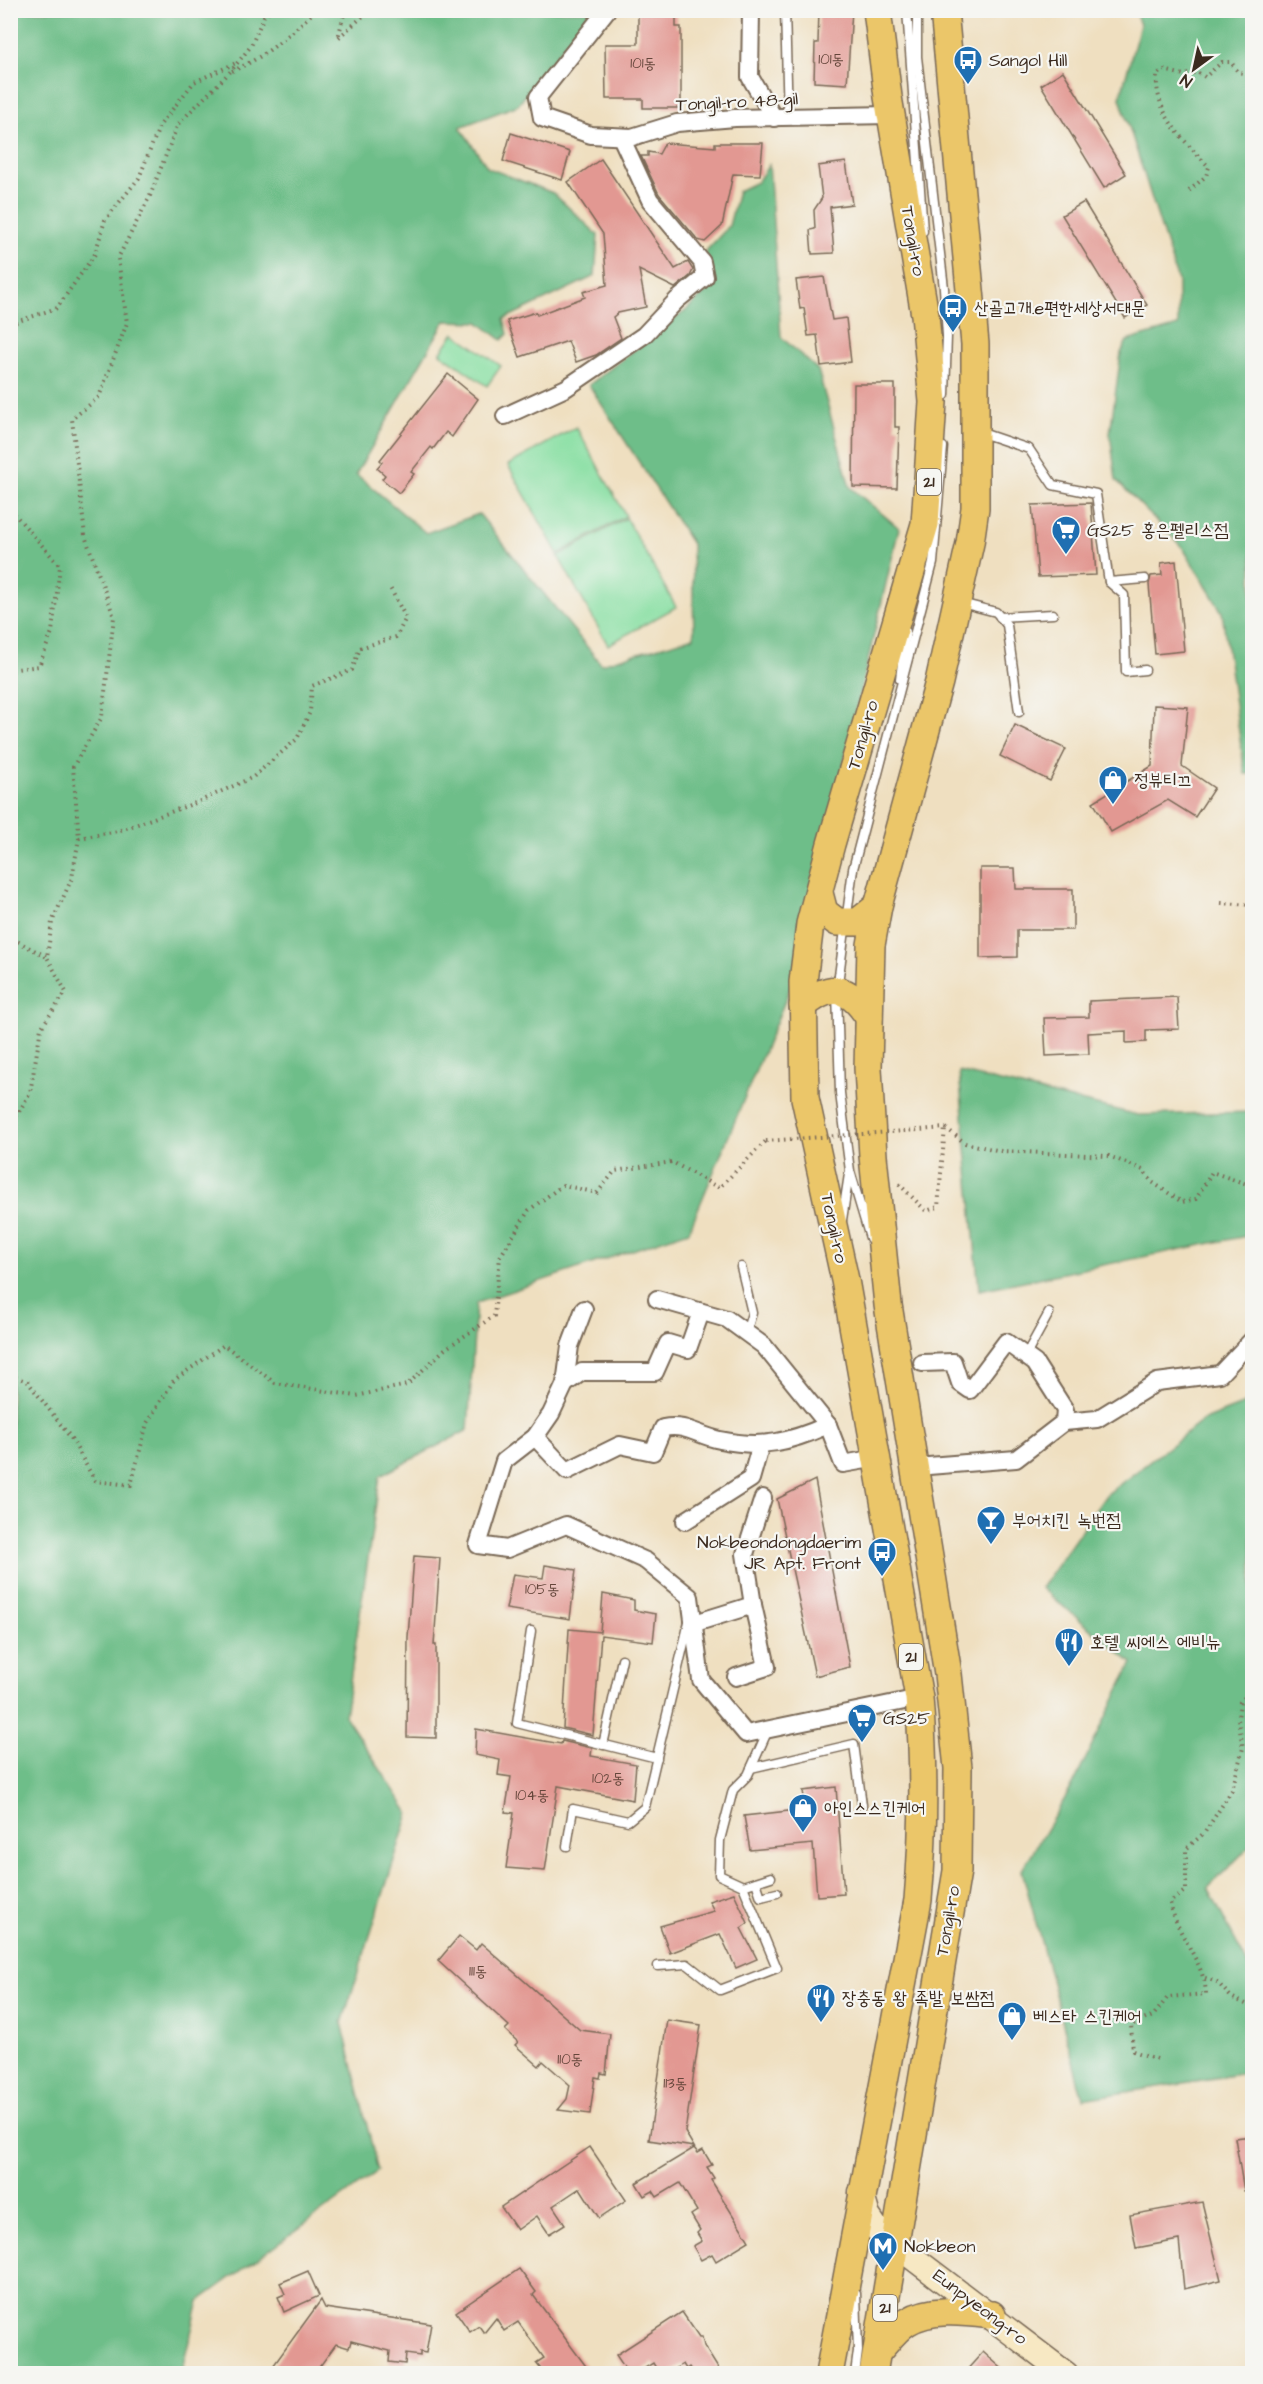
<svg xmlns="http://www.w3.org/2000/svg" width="1263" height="2384" font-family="'Architects Daughter','Poor Story',sans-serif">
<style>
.green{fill:#88dfa3;stroke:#628460;stroke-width:1.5}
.forest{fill:#6ebe89;stroke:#547454;stroke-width:1.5}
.building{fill:#e29892}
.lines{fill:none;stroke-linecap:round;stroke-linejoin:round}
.service-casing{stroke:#7a6957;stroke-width:11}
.minor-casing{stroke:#7a6957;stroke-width:20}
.secondary-casing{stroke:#7a6957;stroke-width:27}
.primary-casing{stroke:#7a6957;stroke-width:30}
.path{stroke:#7a6957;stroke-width:4;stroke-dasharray:1.5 4.5;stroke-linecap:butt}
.service{stroke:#fff;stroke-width:8}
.minor{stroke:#fff;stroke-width:16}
.secondary{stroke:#f7e8c3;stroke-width:24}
.primary{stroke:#ebc669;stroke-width:27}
.path-bridge{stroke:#7a6957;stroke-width:4;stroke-dasharray:1.5 4.5;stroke-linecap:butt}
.labels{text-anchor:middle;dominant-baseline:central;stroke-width:4.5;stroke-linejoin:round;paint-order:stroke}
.number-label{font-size:15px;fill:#65463b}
.shield{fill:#f6f6f2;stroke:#73675e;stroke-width:1.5}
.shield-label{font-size:16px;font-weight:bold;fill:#3b2a1e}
.poi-label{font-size:18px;fill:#3b2a1e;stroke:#f6f6f2;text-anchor:start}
.street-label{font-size:18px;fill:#3b2a1e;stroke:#f6f6f2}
</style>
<rect width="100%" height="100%" fill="#f6f6f2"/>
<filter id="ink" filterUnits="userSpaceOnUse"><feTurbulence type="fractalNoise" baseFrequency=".0167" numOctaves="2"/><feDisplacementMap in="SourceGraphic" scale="12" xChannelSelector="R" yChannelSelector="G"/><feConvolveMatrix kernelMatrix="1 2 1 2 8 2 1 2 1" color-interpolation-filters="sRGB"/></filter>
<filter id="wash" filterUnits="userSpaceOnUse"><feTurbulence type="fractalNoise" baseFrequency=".008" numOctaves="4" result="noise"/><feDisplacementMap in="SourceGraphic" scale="24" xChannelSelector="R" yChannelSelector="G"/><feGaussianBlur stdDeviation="1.35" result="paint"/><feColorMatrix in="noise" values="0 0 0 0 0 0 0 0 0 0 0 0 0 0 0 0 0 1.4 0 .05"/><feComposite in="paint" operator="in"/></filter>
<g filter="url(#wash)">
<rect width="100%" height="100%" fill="#efdfc0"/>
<g class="green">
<path d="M454,333l47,33 -14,20 -47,-33z"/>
<path d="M576,427l50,89 -68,38 -50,-89z"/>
<path d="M626,518l50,89 -68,38 -50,-89z"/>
</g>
<g class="forest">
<path d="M11,11h579l-72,94 -58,22 28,41 65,25 45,42 -3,41 -91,43 4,15 -6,6 -24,-18 -33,-1 -89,153 70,59 53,-19 122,150 93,-27 -2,-93 -103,-159 95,-73 30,-27 -9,-33 24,-26 9,-35 19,-9 12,-17 12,172 37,33 32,117 49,41 -107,456 -103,247 -213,72 -8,127 -88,46 -35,240 64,97 -67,210 36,148 -179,130 -18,72 -170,1z"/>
<path d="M1135,11h117v763h-7l-23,-162 -39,-64 -67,-68 -6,-47 11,-80 6,-12 51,-15v-45l-58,-183 20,-73z"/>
<path d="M959,1072l179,43 114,-3v123l-273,55z"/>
<path d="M1252,1401v443l-44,44 44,85v99l-169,27 -61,-229 51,-85 59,-122 -91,-75 65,-93 98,-75z"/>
</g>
<g id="blocks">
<g class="building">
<path d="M638,10h38v17h5v81h-38v-9h-37l-1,-55h33z"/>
<path d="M819,10h33l-5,74 -33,-2 1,-39h3z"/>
<path d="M1063,71l63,103 -22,14 -63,-103z"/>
<path d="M511,133l59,19 -8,28 -59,-19z"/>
<path d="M665,143l50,4v-4h48l-3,32 -27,-1 -11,52 -17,16 -7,-2 -39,-46 -18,-38h7v-4l11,2z"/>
<path d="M601,159l74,110 13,-7 5,8 -3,6 -15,12 -36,-18 7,37 -28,6 -5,4 8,21 -25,17 -20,7 -8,-21 -48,16 -13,-36 29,-9 1,3 48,-18 -2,-5 24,-7 -4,-51 -35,-52z"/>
<path d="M846,162l6,42 -22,3 4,46 -22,1 -2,-24 5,-1 -1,-19 8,-12 -4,-32z"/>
<path d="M1084,202l63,103 -22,13 -63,-103z"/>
<path d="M824,277l8,43 14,-2 5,44 -30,4 -4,-31 -9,1 -4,-28 -4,1 -4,-29z"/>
<path d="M448,374l30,25 -26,38 -6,-5 -13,17 -2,-2 -20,25 3,2 -15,19 -17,-14 3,-4 -8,-7 5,-6 -2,-2z"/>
<path d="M854,384h41v43h4l-2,61 -44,-1z"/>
<path d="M1091,503l5,72 -58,2 -6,-72z"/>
<path d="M1176,561l8,90 -29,3 -6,-70 2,-8 11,-1 -1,-12z"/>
<path d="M1154,705l34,2 -6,59 32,22 -19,29 -27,-17 -57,32 -18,-30 59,-36z"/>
<path d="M1015,725l51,24 -16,32 -50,-25z"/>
<path d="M980,868h35l1,21h57v41h-56v27l-37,1z"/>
<path d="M1177,997l2,32 -33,1v12l-20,1v-12l-38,2 1,21 -43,2 -2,-38 45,-1v-16z"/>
<path d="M815,1480l35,187 -35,9 -38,-177z"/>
<path d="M414,1556l26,2 -6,87h2v93l-29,-1 1,-100z"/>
<path d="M545,1565l31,5 -6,49 -64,-10 7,-35 30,4z"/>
<path d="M603,1594l31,6v10l22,4 -3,28 -52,-7 -8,100 -30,-7 6,-99 31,3z"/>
<path d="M476,1729l85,15 1,-3 30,7 -1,8 45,8 -3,36 -75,-14 -13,85 -39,-3 8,-55 -9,-1 6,-35 -13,-2 2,-15 -25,-5z"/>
<path d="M836,1787l8,107 -27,2 -4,-52 -63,6 -6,-34 62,-7 -3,-18z"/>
<path d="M734,1893l14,30 -7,5 16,31 -21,9 -16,-34 -50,19 -10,-27 54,-15 -5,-10z"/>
<path d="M459,1936l17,14 5,-7 99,87 30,4 -4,40 -5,-1 -1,5 -5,-1 -5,37 -32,-4 9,-11 3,-14 -27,-24 -4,5 -24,-21 3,-3 -13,-12 4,-4 -71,-65z"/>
<path d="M667,2020l34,5 -16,107 9,15 -45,-7z"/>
<path d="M1252,2136v54l-8,1 -9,-53z"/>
<path d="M590,2147l36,53 -27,18 -19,-30 -27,18 12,18 -16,10 -12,-18 -20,14 -16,-23z"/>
<path d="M694,2148l4,5 5,-3 9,15 -5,2 7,11 -3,2 38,61 -33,20 -4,-7 -11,6 -8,-14 9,-5 -5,-8 3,-3 -9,-15 6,-4 -17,-28 -23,14 -4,-6 -9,5 -8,-13z"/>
<path d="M1202,2202l19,78 -37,9 -5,-49 -43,8 -6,-33z"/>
<path d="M519,2269l17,23 -3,3 58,78h-47l-8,-10 8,-5 -26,-36 -14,9 -8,-13 -12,15 -5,-7 -9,6 -14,-20z"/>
<path d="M308,2271l11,25 -35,16 -6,-15 7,-3 -5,-11z"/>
<path d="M321,2300l4,8 106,16 -5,29 -6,-1v4l-14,-2 -1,10 -16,-2 1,-11 -39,-10 -2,7 -13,-4 -21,29h-47z"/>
<path d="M682,2312l17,25h3l2,9 17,27h-28l-4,-6 -3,2 -3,-5 -15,9h-9l-6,-10 -16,10h-9l-12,-18z"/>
<path d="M983,2352l24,21h-43z"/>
</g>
</g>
</g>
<g filter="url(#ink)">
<use href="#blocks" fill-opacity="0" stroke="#7a6957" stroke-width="1.5"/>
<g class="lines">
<g class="service-casing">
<g id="service">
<path d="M785,10l3,108"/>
<path d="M907,10l16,221"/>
<path d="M917,10v47l27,231 3,48 -2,59"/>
<path d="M979,432l50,17 24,36 43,9 13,88 15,13 2,77 19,-2"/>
<path d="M1109,582l36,-3"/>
<path d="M961,603l35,9 11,13 12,87"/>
<path d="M1000,617l53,-3"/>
<path d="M900,679l6,-47"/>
<path d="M842,1220l7,-46"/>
<path d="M870,1238l-20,-67 -10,-78 -3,-102 16,-122 80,-306 10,-116"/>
<path d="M741,1267l11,46 -6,20"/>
<path d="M1026,1355l23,-42"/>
<path d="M531,1631l-14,92 140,35"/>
<path d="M603,1745l19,-86"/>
<path d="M751,1768l103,-24 8,61"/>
<path d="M567,1846l6,-37 55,12 17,-14 44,-185"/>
<path d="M756,1882l5,15 16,-4"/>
<path d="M743,1886l28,-9"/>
<path d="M658,1966l29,-2 33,26 57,-22 -34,-82 -24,-11 1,-35 13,-50 15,-15 20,-45"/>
<path d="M855,2374l3,-23 -2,-58"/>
</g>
</g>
<g class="minor-casing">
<g id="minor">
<path d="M607,10l-69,87 4,21 49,17 41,2 45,-14 58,-5 155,-3"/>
<path d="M751,10l-1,67 24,41"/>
<path d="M505,416l61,-28 78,-53 33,-35 28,-23 -3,-15 -52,-62 -29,-63"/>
<path d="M657,1299l70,20 37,27 64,79 15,39 34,-6"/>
<path d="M584,1309l-14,37 -5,38 -14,30 -16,23 -31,24 -26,84 29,4 59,-24 80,36 44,36 11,83 45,54 173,-36"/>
<path d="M922,1363l31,-1 7,21 10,7 36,-48 29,21 30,47 -1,12"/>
<path d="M565,1384l17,-12h73l13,-29 20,6 13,-37"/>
<path d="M535,1437l32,34 53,-26 33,7 10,-24c23,-5 35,8 57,12 42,9 70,2 108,-15"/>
<path d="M916,1467l100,-8 48,-37 33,-3 60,-37 63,-8 32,-34"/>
<path d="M685,1521l66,-42 10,-35"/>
<path d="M753,1605l-8,-51 18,-56"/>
<path d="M695,1623l58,-18 14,62 -31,10"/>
</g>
</g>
<g class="secondary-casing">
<path id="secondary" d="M861,2192l7,24 11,16 187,142"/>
</g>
<g class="primary-casing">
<g id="primary">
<path d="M819,893l5,19 13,10h21l20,-16"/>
<path d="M803,1006c28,-25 46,-19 66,11"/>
<path d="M880,2349c8,-9 17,-21 27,-27 24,-15 59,-10 85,-7"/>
<path d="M829,2374l89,-474c6,-69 7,-132 1,-202l-74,-418 -40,-182 -2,-116 7,-58 21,-80 94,-320 8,-122 -8,-87 -37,-218 -11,-87"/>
<path d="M873,2374l84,-503 1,-103 -10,-94 -60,-369 -15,-149 -5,-88 3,-123 7,-39 61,-224 31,-139 5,-35v-164l-31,-334"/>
</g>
</g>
<g class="path">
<path d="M345,10l-7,28 32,-28"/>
<path d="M232,71c34,-14 57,-36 84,-61"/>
<path d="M1189,191l17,-15 3,-9c-25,-27 -55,-53 -52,-93l7,-4 20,5 13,-3 8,5 17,-15h9l7,10 14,3"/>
<path d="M10,324l47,-16 38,-54 10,-34 34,-42 21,-53 34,-43 44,-20"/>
<path d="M10,509l50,57 -8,66 -13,34 -29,4"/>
<path d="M79,838l39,-7 80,-29 55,-25 44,-38 13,-27 2,-26 40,-16 8,-22 36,-11 10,-19 -17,-32"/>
<path d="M1221,903l31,2"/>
<path d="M10,933l5,7 32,17"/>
<path d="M10,1127l20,-34 11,-65 25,-36 -19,-35 5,-35 20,-44 7,-40 -6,-71 29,-50 12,-100 -29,-81 -13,-117 27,-22 28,-74 -9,-65 32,-62 28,-72 53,-53 20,-25 13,-30 6,-6"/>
<path d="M946,1128l19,15 36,8 108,5 34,14 9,12 30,20 14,-3 16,-27 40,14"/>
<path d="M899,1184l27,27 12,-4 7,-79"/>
<path d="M10,1375l18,7 43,56 24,43 36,4 16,-62 27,-43 50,-35 51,38 81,13 51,-11 38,-36 49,-33 6,-59 29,-47 34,-25 34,8 18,-22 57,-9 47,26 47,-47"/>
<path d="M1205,1978l12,4 14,15 21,10"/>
<path d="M1157,2059l-24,-8 -2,-26 22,-9 15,-19 38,-3c-1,-32 -30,-59 -36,-92l16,-12v-41l19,-17 27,-42 11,-42 -5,-29 2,-17 12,-12"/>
</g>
<use href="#service" class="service"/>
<use href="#minor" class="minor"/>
<use href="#secondary" class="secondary"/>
<use href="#primary" class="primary"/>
<path class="path-bridge" d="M766,1141l180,-13"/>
</g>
</g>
<defs>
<g id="bus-pin" transform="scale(1.5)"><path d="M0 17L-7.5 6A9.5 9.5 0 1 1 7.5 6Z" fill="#1f6fb2" stroke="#f6f6f2"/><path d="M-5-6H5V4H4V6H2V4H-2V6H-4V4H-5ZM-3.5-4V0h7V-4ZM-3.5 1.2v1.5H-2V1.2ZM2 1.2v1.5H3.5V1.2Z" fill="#fff"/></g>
<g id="supermarket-pin" transform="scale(1.5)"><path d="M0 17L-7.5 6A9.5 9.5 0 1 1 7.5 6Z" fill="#1f6fb2" stroke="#f6f6f2"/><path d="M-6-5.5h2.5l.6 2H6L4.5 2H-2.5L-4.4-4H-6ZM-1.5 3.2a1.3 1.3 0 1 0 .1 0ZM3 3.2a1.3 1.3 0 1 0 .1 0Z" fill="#fff"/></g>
<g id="shop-pin" transform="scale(1.5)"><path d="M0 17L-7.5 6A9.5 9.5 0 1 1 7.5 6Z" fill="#1f6fb2" stroke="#f6f6f2"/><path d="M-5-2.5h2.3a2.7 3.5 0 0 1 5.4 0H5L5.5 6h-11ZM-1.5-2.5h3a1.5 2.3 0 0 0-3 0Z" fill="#fff"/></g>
<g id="bar-pin" transform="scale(1.5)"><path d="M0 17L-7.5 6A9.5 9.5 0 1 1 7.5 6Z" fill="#1f6fb2" stroke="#f6f6f2"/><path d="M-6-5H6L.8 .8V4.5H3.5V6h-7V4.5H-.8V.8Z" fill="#fff"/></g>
<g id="restaurant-pin" transform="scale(1.5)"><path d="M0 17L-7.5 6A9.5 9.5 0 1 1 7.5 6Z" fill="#1f6fb2" stroke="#f6f6f2"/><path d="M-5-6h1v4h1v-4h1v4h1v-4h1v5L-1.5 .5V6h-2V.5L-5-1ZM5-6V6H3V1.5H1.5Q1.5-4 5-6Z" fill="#fff"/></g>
<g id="metro-pin" transform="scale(1.5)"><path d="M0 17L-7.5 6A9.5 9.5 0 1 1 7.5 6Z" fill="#1f6fb2" stroke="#f6f6f2"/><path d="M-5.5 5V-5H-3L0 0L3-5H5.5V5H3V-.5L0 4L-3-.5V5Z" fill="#fff"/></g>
</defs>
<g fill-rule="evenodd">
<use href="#bus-pin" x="968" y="60"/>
<use href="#bus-pin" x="953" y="308"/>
<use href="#supermarket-pin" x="1066" y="530"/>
<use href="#shop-pin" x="1113" y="780"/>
<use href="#bar-pin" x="991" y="1520"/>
<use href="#bus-pin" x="882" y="1552"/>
<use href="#restaurant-pin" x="1069" y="1642"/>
<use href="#supermarket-pin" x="862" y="1718"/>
<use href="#shop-pin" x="803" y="1808"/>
<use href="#restaurant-pin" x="821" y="1998"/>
<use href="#shop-pin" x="1012" y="2016"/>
<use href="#metro-pin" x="883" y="2246"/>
</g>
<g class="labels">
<g class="number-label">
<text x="831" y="59">101동</text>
<text x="643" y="63">101동</text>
<text x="542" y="1589">105동</text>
<text x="608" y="1778">102동</text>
<text x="532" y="1795">104동</text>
<text x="478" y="1971">111동</text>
<text x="570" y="2059">110동</text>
<text x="675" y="2083">113동</text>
</g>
<g class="shield">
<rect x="917" y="469" width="24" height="26" rx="4.5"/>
<rect x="899" y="1644" width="24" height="26" rx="4.5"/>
<rect x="873" y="2295" width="24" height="26" rx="4.5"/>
</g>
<g class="shield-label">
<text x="929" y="482">21</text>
<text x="911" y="1657">21</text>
<text x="885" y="2308">21</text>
</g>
<g class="poi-label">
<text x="989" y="60">Sangol Hill</text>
<text x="974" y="308">산골고개.e편한세상서대문</text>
<text x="1087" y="530">GS25 홍은펠리스점</text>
<text x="1134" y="780">정뷰티끄</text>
<text x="1012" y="1520">부어치킨 녹번점</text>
<text x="861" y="1542" text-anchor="end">Nokbeondongdaerim<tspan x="861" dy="21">JR Apt. Front</tspan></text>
<text x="1090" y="1642">호텔 씨에스 에비뉴</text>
<text x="883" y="1718">GS25</text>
<text x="824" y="1808">아인스스킨케어</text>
<text x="842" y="1998">장충동 왕 족발 보쌈점</text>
<text x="1033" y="2016">베스타 스킨케어</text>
<text x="904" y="2246">Nokbeon</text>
</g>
<g class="street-label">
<text transform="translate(737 102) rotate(-3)">Tongil-ro 48-gil</text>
<text transform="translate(913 241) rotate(80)">Tongil-ro</text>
<text transform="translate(863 735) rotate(-74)">Tongil-ro</text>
<text transform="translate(834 1228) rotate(78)">Tongil-ro</text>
<text transform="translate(948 1921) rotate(-80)">Tongil-ro</text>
<text transform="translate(980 2307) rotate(37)">Eunpyeong-ro</text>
</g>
</g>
<rect width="1263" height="2384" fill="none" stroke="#f6f6f2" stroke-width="36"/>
<g transform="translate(1194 69) rotate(213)" stroke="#f6f6f2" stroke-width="4.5" paint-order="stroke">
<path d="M0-4.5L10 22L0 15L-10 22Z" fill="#3b2a1e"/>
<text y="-9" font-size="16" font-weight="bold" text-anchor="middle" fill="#3b2a1e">N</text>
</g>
</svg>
